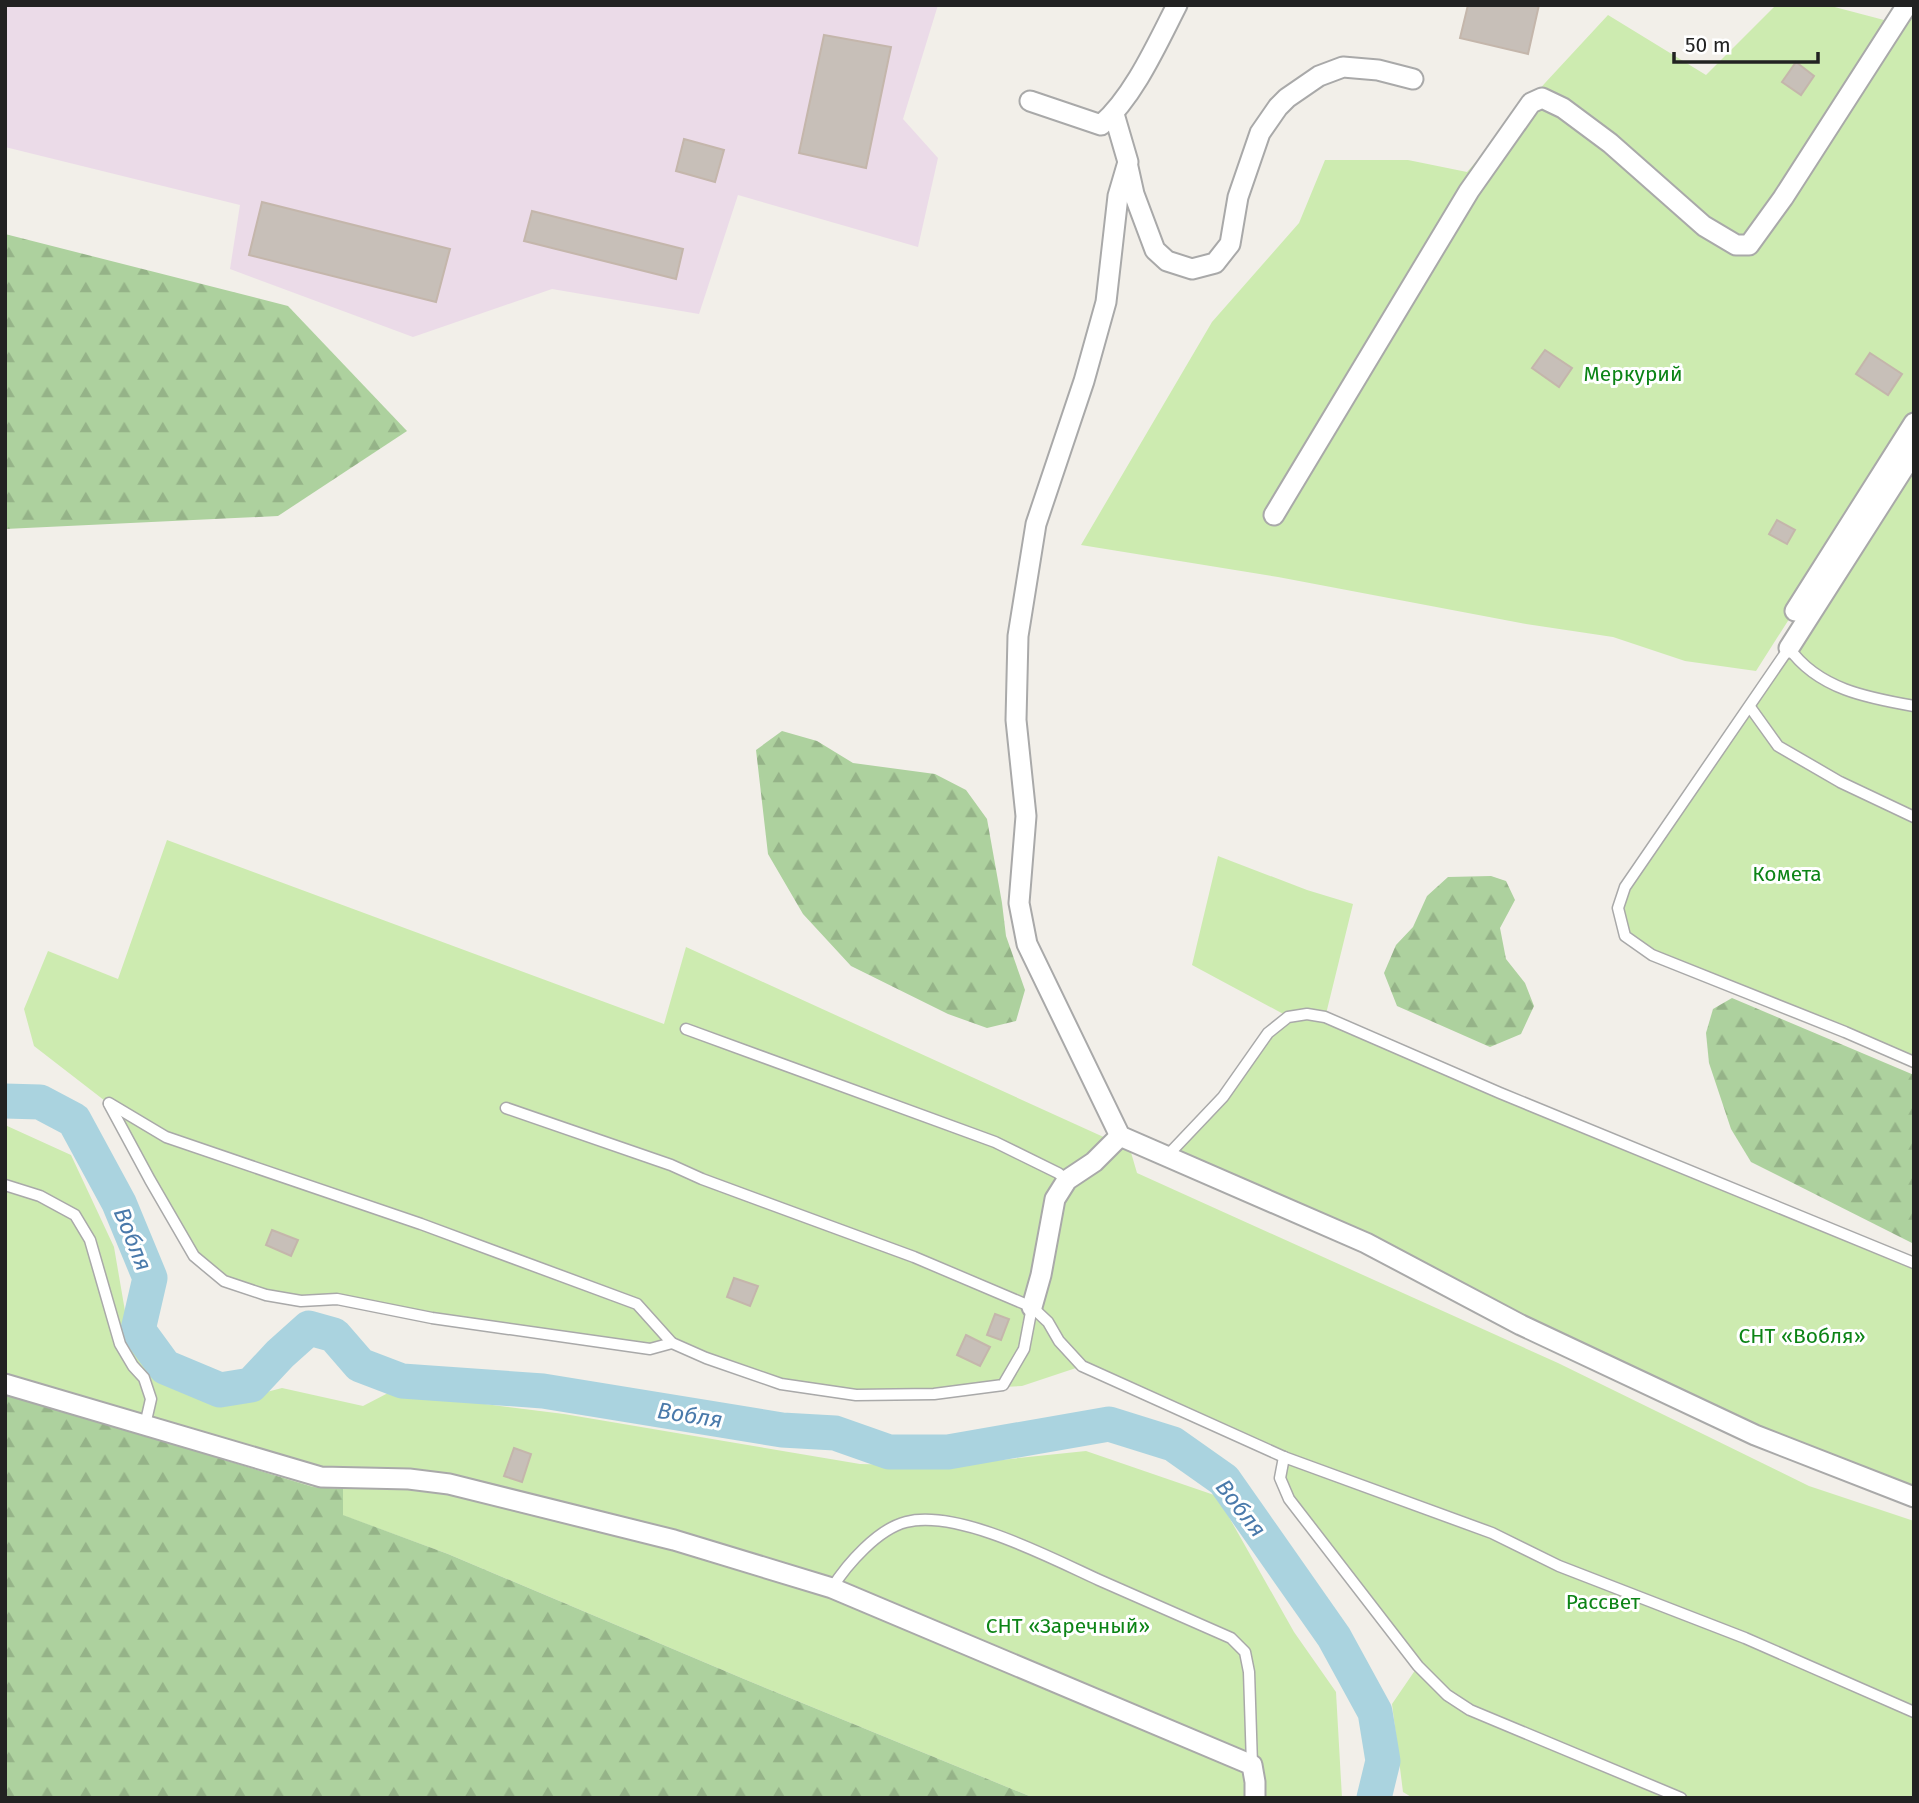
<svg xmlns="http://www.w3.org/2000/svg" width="1919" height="1803" font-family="'Fira Sans',sans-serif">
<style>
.industrial{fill:#ebdbe8}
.grass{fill:#cdebb0}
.forest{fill:url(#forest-firs)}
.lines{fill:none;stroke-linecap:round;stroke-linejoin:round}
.river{stroke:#aad3df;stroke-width:35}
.building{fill:#c7bfb8;stroke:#c4b6ab;stroke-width:2}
.lane-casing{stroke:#a9a9a9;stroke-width:13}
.street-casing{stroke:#a9a9a9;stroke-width:23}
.lane{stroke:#fff;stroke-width:10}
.street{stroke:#fff;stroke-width:19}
.labels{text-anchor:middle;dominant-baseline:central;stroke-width:6;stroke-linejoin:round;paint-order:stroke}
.park-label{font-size:21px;fill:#0c8416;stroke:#fff}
.water-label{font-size:23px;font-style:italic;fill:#4a7aab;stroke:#fff}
</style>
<defs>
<pattern id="forest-firs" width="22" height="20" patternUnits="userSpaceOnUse" patternTransform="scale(1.75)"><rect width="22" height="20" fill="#add19e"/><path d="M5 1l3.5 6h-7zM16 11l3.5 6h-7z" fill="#95b388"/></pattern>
</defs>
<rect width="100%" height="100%" fill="#f2efe9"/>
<path class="industrial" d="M5,5h933l-35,114 35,39 -20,89 -180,-52 -39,119 -147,-25 -139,48 -183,-68 10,-64 -235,-58z"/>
<g class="grass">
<path d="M1776,5h51l76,20 11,-13v411l-158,248 -71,-10 -72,-24 -87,-13 -248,-47 -197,-32 131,-223 87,-99 26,-63h83l59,12 78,-89 63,-68 98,60z"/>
<path d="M1914,452v610l-262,-107 -27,-19 -7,-28 7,-21z"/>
<path d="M167,840l497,184 22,-77 444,202 7,24 421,190 251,123 105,35v277h-501l-10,-6 -11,-88 26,-38 -138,-188 3,-22 -201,-90 -60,20 -166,9 -75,-11 -109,-41 -22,6 -313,-50 -36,2 -77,-20 -30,-25 -85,-152 -75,-58 -10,-37 24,-58 70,28z"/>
<path d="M1218,856l89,34 46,14 -28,114 589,245v234l-747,-341 120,-140 -95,-51z"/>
<path d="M5,1125l66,30 43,92 17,99 31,30 74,24 46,-12 81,18 27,-14 174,22 296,50 83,2 143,-15 131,45 77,136 42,60 6,106h-308l-290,-119 -296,-125 -106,-39 1,-26 -30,-2 -308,-94z"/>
</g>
<g class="forest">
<path d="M5,234l283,72 119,125 -129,85 -273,13z"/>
<path d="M782,731l35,10 36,22 82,11 31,16 21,29 15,84 4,33 19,54 -9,31 -29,7 -39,-14 -97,-48 -48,-52 -35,-60 -12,-104z"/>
<path d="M1491,876l15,5 9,19 -15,28 6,31 19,24 9,23 -13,28 -31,13 -93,-41 -13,-33 12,-28 17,-18 14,-31 21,-19z"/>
<path d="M1732,998l182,77v169l-163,-82 -20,-33 -22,-66 -3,-30 7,-24z"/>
<path d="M5,1393l308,94 30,2v26l105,39 296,125 290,119h-1029z"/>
</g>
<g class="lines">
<path class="river" d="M5,1101l35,1 34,18 45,83 31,75 -12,52 27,37 55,23 31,-5 29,-31 29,-26 25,7 26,30 42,16 141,10 239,39 53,3 54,19h59l161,-28 64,20 51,36 110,157 41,75 8,49 -9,37"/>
</g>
<g class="building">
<path d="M1468,5h71l-11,49 -68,-16z"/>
<path d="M824,35l67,12 -25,121 -67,-15z"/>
<path d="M1796,62l18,14 -13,19 -19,-13z"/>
<path d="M684,139l40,11 -9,32 -39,-11z"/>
<path d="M262,202l188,47 -14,53 -187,-47z"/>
<path d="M532,211l151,38 -7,30 -152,-38z"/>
<path d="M1545,350l27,18 -13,19 -27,-19z"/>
<path d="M1870,353l32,21 -14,21 -32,-21z"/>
<path d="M1777,520l18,10 -8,14 -18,-10z"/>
<path d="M272,1230l26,10 -7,16 -25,-11z"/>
<path d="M734,1278l24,8 -8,20 -23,-9z"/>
<path d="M995,1314l14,5 -8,21 -14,-5z"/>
<path d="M966,1335l24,12 -10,19 -23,-11z"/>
<path d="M514,1448l17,6 -9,28 -18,-6z"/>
</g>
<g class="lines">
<g class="lane-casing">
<g id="lane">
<path d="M1914,706c-46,-8 -96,-17 -125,-58l-164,239 -7,21 7,28 27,19 193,77 69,30"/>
<path d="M1750,707l28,39 62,36 74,35"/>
<path d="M686,1029l309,113 63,31 9,7"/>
<path d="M109,1103l57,34 255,87 216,80 35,39 34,15 75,26 75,11 78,-1 69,-9 21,-36 8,-42"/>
<path d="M109,1104l41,76 44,76 30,25 42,14 35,6 36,-2 95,19 218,31 22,-6"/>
<path d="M506,1108l165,57 31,14 212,78 118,50 16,15 11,19 23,25 202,91 208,76 67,33 186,72 169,74"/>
<path d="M1167,1156l56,-59 45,-64 20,-16 19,-3 18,3 175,76 414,170"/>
<path d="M5,1185l35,11 35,19 15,25 30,104 13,22 11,12 7,21 -6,26"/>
<path d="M1284,1457l-4,21 9,21 129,167 29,29 23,15 211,88"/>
<path d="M832,1588c15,-24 46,-59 74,-66 52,-13 145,36 193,58 44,19 88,39 132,58l14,14 4,20 3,93"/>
</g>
</g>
<g class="street-casing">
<g id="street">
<path d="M1030,101l71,24c33,-29 56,-81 76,-120"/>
<path d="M1114,114l14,48 -10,34 -12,106 -22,79 -48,143 -18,112 -2,84 10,96 -7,87 8,41 93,192 246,107 155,82 234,110 159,62"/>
<path d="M1128,167l6,27 21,56 12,11 25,8 23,-6 15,-19 8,-47 22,-64 18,-26 9,-9 32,-22 24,-9 35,3 35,9"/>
<path d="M1274,515l195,-324 62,-88 11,-5 21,10 47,35 94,83 32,19h13l34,-47 124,-193"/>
<path d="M1795,611l119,-188"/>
<path d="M1789,648l125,-196"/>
<path d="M1032,1307l9,-32 14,-76 12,-19 27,-18 26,-26"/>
<path d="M5,1384l316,93 88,2 40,5 225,56 158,48 420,177 3,17v16"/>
</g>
</g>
<use href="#lane" class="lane"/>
<use href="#street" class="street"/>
</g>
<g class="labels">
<g class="park-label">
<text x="1633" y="374">Меркурий</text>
<text x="1787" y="874">Комета</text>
<text x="1802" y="1336">СНТ «Вобля»</text>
<text x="1603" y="1602">Рассвет</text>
<text x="1068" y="1626">СНТ «Заречный»</text>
</g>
<g class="water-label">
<text transform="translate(133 1239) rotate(68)">Вобля</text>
<text transform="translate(690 1415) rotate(9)">Вобля</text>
<text transform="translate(1241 1508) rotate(52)">Вобля</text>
</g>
</g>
<rect width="1919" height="1803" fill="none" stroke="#222222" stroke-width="14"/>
<path d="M1674 52v10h144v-10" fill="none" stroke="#222222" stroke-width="3.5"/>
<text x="1685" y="52" font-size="21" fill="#222222" stroke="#ffffff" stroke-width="5" paint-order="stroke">50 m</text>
</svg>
